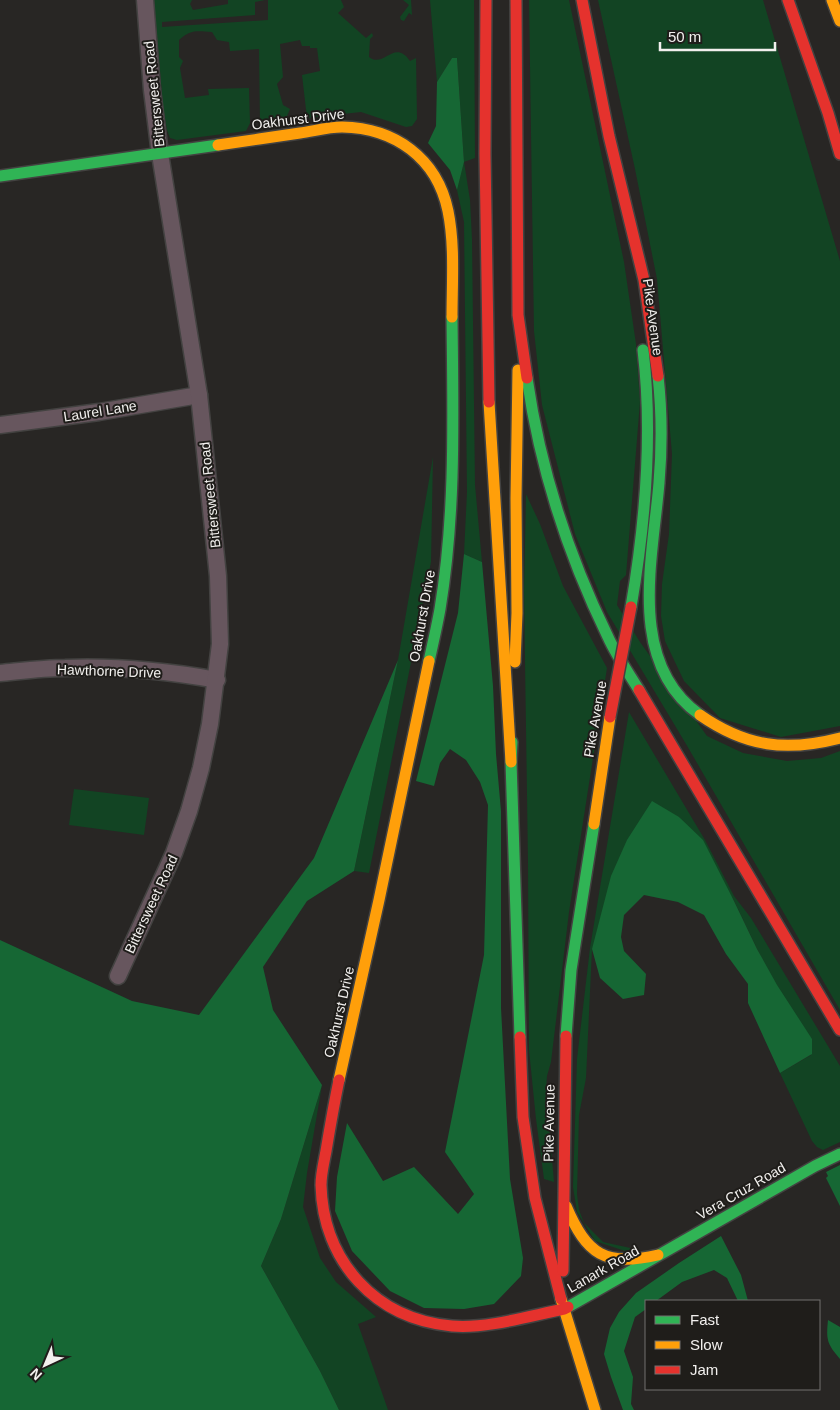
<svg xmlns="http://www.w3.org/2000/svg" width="840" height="1410" font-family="Helvetica,sans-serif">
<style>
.green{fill:#124423}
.forest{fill:#166734}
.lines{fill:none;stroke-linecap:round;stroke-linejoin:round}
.street-casing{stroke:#434241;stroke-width:19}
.fast-casing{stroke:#434241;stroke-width:14}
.slow-casing{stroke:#434241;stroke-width:14}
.jam-casing{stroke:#434241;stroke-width:14}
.street{stroke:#67565e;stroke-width:16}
.fast{stroke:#30b455;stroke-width:11}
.slow{stroke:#ff9f0a;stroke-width:11}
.jam{stroke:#e5322d;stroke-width:11}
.jam-bridge-casing{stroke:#434241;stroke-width:14;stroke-linecap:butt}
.jam-bridge{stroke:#e5322d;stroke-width:11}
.labels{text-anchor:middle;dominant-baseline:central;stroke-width:4;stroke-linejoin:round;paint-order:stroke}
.street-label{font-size:14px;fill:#f2f0ee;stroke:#1f1d1a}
</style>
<rect width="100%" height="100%" fill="#282624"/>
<g class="green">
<path d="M154,0h38l-2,4 3,6 35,-6v-4h37l-10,2v13l-93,7v5l106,-7v-20h73l3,7 -6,6 28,25 6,-5 1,3 -3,3 -1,18c15,12 25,-19 41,4l6,-3 1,61 -5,7 -6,1 -45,-15 -54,6 -5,-43 18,-4 -3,-23h-7v-2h-8l-2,-6 -20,4 3,33 -6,7 6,21 7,4 -6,14 -19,4 -5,-4 -1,-74 -29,2 -1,-9 -12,-2 -5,-8c-14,-1 -22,-3 -33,8v17l4,4 -3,7 5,30 24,-3 -1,-6 41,-1 1,35 -4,8 -69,9 -7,-2 -3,-8 -4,-24z"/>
<path d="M403,0h8l1,15 -3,-2 -5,8 -3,-1 -1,-3 9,-12z"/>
<path d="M430,0h44l1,158 -11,4 6,38 2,39 3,246 7,77 -18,-8 3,-62 -3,-270 -7,-32 7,-28 -7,-104h-5l-15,24z"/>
<path d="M529,0h40l55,262 12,82 4,58 -14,173 -6,6 -3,24 23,37 67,94 36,17 44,8 34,-3 19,-7v259l-154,-266 -79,-132 -32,-78 -33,-129 -8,-74z"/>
<path d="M598,0h165l77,261v465l-59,11 -61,-19 -36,-37 -19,-40 -4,-25 1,-32 7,-50 3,-80 -15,-175 -22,-110z"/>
<path d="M433,457l-2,105 -62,311 -15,-2 44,-211z"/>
<path d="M526,494l14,30 23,62 44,82 -38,244 -18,150 -4,14 -1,13 8,93 -10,-3 -8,-60 -7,-69 -1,-187 -4,-272z"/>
<path d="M629,712l76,128 29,56 17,22 89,148v76l-17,8 -6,-3 -5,-6 -32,-68 31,-18 -54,-106 -24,-50 -54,-82 -87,132 -6,129 -7,37 -2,79 2,16 5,13 19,19 32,7 -10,2 -30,-10 -18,-29 -4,-25 4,-128 13,-111z"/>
<path d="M74,789l75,9 -5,37 -75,-10z"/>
<path d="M322,1085l-15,88 -4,34 17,51 16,24 40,35 -18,7 30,86h-49l-19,-39 -59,-105 20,-47z"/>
</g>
<g class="forest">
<path d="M452,58h5l7,104 -7,28 -7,-20 -22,-27 8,-17 1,-44z"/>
<path d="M464,554l18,8 11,124 3,68 5,57v197l9,171 13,79 -2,18 -27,28 -30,5 -40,-1 -34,-17 -38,-40 -17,-40 2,-34 10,-54 36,58 31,-14 44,47 16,-20 -29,-42 39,-197 4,-150 -8,-23 -14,-22 -16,-11 -10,14 -6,23 -18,-5 42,-168z"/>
<path d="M398,660l-44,211 -47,30 -44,66 10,43 49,75 -41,134 -20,47 59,105 19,39h-339v-470l132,61 67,14 115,-157z"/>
<path d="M652,801l27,16 24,23 30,59 24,50 20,36 35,54v15l-32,19 -32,-70v-19l-22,-30 -22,-39 -26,-13 -34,-7 -20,20 -3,22 3,14 22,23 -2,21 -21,4 -23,-21 -8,-29 19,-73 16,-36z"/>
<path d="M840,1165v41l-14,-28 2,-2 -2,-4z"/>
<path d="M721,1236l20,39 7,26h-10l-11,-23 -13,-8 -32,12 -26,19h-10v8l-11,8 -11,34 9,26 -2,27 3,6h-11l-12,-33 -7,-23 6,-26 9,-16 17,-19 43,-30z"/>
<path d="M828,1320l12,7v32c-13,-15 -14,-19 -12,-39z"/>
</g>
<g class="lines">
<g class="street-casing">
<g id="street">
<path d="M0,425l99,-13 100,-17"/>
<path d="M0,673c21,-2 43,-5 65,-5 51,-2 102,3 152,12"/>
<path d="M118,976l56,-123 15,-42 12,-43 9,-44 10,-80 -2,-68 -19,-181 -39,-241 -8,-64 -7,-90"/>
</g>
</g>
<g class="fast-casing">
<g id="fast">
<path d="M0,176l218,-31"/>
<path d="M658,376c4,36 4,71 1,107 -6,75 -33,180 41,232"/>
<path d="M527,378c13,90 41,177 81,259 8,18 20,35 31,53"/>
<path d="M631,607c14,-82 22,-174 12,-257"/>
<path d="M429,661c4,-18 8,-35 11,-52 16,-96 13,-195 12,-292"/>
<path d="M512,742l-1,20 9,275"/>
<path d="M566,1036l5,-66 23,-146"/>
<path d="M568,1307l247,-141 25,-12"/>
</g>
</g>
<g class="slow-casing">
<g id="slow">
<path d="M832,0l8,21"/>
<path d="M218,145c27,-4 55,-8 82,-12 14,-2 28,-6 42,-6 53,1 95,31 106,84 7,34 4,72 4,106"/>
<path d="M489,402l22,360"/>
<path d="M515,662l2,-49 -1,-115 2,-128"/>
<path d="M700,715c46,32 86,37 140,23"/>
<path d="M594,824l16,-107"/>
<path d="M339,1080l40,-180 50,-239"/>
<path d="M566,1206c21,49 39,61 92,49"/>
<path d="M561,1299l34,111"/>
</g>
</g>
<g class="jam-casing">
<g id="jam">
<path d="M486,0l-1,154 4,248"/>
<path d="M516,0l2,315 9,63"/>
<path d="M582,0l27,136 35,144 14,96"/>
<path d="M788,0l40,113 12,41"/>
<path d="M639,690l201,340"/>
<path d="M520,1037l3,80 12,81 26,101"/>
<path d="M339,1080c-5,24 -9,47 -13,71 -2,11 -5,23 -5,34 2,76 54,134 131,141 35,3 77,-10 112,-17l4,-2"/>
<path d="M563,1271l3,-235"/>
</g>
</g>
<use href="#street" class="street"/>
<use href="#fast" class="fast"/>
<use href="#slow" class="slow"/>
<use href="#jam" class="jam"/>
<g class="jam-bridge-casing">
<path id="jam-bridge" d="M610,717l21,-110"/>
</g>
<use href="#jam-bridge" class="jam-bridge"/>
</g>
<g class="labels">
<g class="street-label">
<text transform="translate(154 94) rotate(-96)">Bittersweet Road</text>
<text transform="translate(298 119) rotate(-7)">Oakhurst Drive</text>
<text transform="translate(653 317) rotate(82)">Pike Avenue</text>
<text transform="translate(100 411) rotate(-9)">Laurel Lane</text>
<text transform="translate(210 495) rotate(-96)">Bittersweet Road</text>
<text transform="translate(422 616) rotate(-80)">Oakhurst Drive</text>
<text transform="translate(109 671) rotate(2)">Hawthorne Drive</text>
<text transform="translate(595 719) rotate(-80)">Pike Avenue</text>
<text transform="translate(151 904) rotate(-65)">Bittersweet Road</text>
<text transform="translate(339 1012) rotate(-77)">Oakhurst Drive</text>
<text transform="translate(549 1123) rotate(-89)">Pike Avenue</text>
<text transform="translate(741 1191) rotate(-30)">Vera Cruz Road</text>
<text transform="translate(603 1269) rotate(-30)">Lanark Road</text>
</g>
</g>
<rect x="645" y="1300" width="175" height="90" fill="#1f1d1a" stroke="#73716f"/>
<rect x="655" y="1316" width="25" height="8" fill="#30b455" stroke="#73716f"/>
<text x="690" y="1325" font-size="15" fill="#f2f0ee">Fast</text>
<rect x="655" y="1341" width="25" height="8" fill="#ff9f0a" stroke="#73716f"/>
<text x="690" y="1350" font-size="15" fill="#f2f0ee">Slow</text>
<rect x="655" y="1366" width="25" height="8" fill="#e5322d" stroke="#73716f"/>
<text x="690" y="1375" font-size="15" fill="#f2f0ee">Jam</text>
<g transform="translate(45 1365) rotate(224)" stroke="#1f1d1a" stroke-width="4" paint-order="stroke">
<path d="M0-4L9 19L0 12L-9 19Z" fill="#f2f0ee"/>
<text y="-8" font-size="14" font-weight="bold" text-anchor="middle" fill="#f2f0ee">N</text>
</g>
<path d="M660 42v8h115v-8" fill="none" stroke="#f2f0ee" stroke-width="2.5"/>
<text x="668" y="42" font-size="15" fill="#f2f0ee" stroke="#1f1d1a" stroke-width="4" paint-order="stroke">50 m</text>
</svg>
